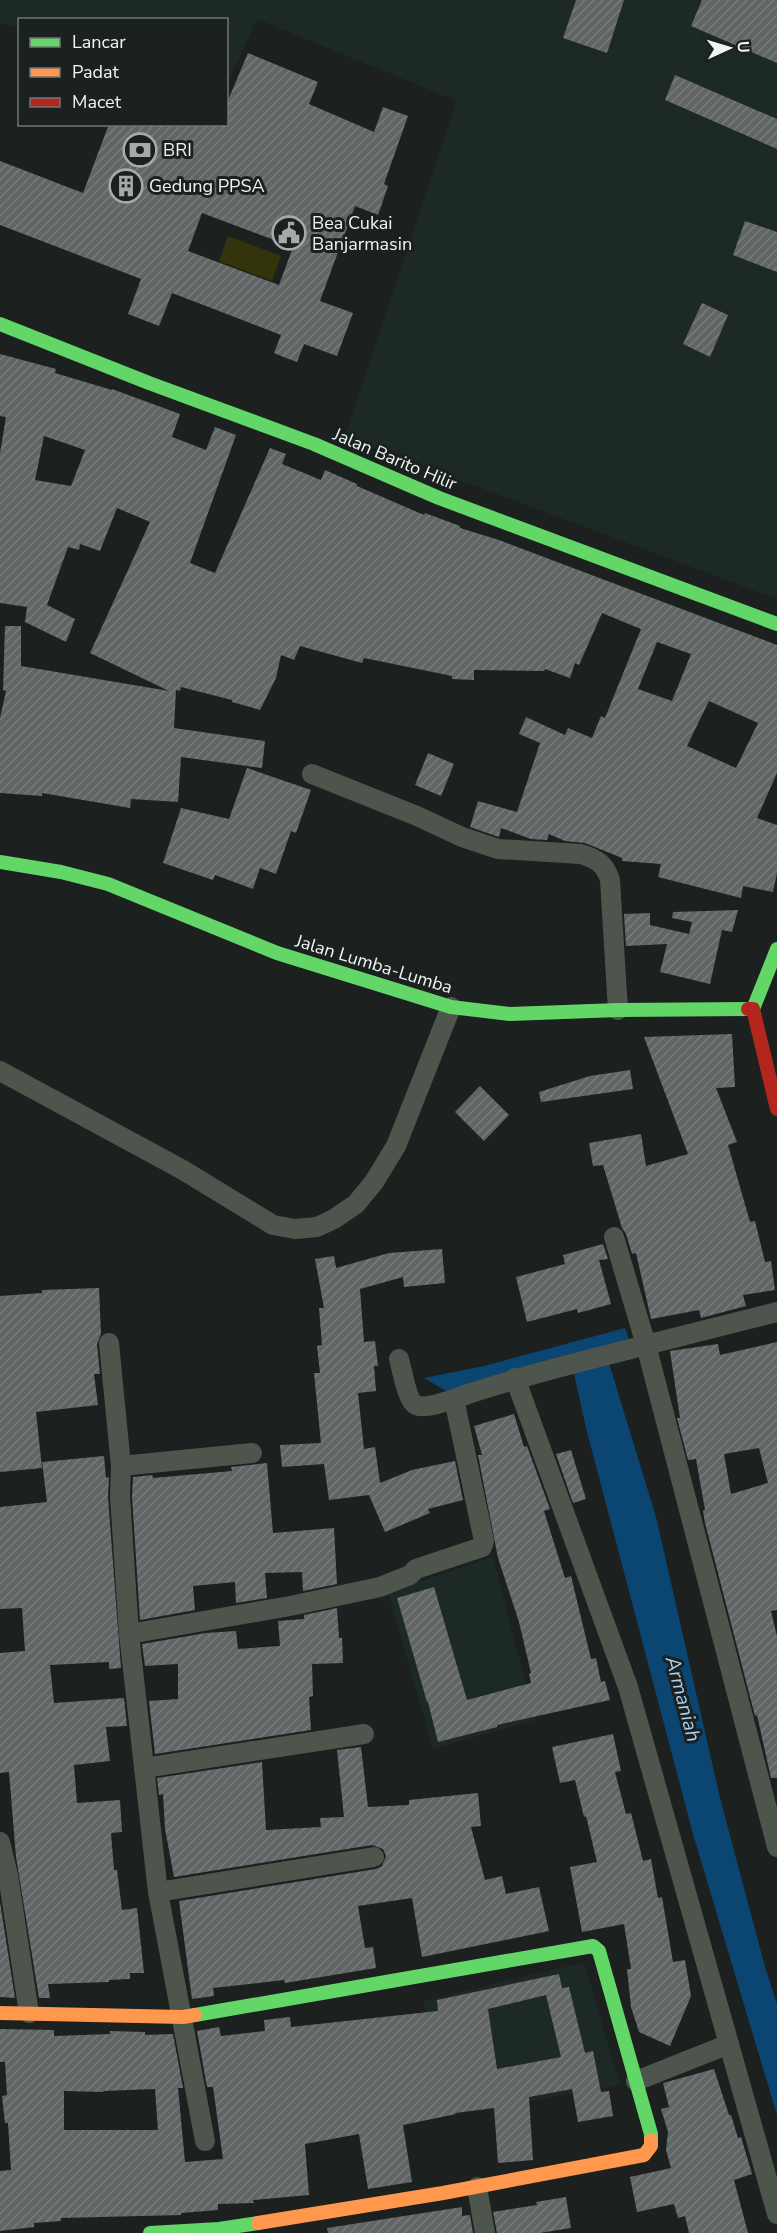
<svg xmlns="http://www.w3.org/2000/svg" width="777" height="2233" font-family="'Nunito Sans',sans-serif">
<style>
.built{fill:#1d2926}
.green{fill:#34340c}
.water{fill:#0b4673}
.building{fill:url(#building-hatch);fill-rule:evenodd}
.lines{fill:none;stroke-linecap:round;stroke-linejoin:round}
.street{stroke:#4d554d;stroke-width:20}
.fast{stroke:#63d668;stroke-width:14}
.slow{stroke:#ff974d;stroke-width:14}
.jam{stroke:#b3261e;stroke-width:14}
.labels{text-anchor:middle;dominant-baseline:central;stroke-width:6;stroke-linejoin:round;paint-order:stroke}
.poi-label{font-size:18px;fill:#f0f4f3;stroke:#1b2120;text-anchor:start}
.street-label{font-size:18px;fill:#f0f4f3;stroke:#1b2120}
.water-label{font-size:20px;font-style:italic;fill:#add1f5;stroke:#1b2120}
</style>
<defs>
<pattern id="building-hatch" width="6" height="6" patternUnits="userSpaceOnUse" patternTransform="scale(1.5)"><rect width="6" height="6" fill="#626565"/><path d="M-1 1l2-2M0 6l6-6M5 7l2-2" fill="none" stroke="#797c7c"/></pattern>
</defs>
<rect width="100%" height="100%" fill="#1c201f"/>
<g class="built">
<path d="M0,0h777v599l-432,-162 112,-336 -200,-82 -30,66 -1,-65h-206l-1,9 -19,-6z"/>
<path d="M493,1557l42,163 -102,29 -45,-157z"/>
<path d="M584,1962l36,123 -358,64 175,-89 -14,-59z"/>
</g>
<path class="green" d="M228,236l53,20 -9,25 -53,-20z"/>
<path class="water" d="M625,1328l5,15 -25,7 51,167 64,281 45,169 12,37v111l-84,-281 -107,-406 -15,-68 -125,31 -22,-13 60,-12z"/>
<g class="building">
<path d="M576,0h48l-17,53 -44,-15z"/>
<path d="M702,0h75v63l-86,-37z"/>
<path d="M248,53l70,29 -9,22 65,28 9,-25 25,9 -24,68 4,2 -10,29 -23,-9 -35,95 33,12 -16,43 -33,-12 -7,18 -11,-4 -12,-5 7,-18 -109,-42 -13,33 -31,-12 13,-35 -141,-54v-64l83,32 26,-69h117v-19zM202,213l91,34 -14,38 -91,-34z"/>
<path d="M675,75l102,44v30l-112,-49z"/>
<path d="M745,221l32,11v40l-44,-17z"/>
<path d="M702,303l26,12 -18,42 -27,-13z"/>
<path d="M0,354l56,15 -1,4 57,17v-1l68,25 -8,23 34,13 9,-23 21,8 -46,128 25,10 55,-125 16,6 -4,10 39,16 4,-10 32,14v2l67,29 1,-2 35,13v2l39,12 278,105v128l-20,45 20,7v48l-4,19 -30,-6 -2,12 -83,-21 3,-13 -39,-3v-3l-37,-15 -20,-2 -16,-7 -2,6 -16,-1 -30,-11 -2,9 -29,-10 8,-26 39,11 23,-69 -21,-9 7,-17 39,18 3,-7 24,10 9,-22 4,2 36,-89 -39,-16 -23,52 -4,-2 -5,15 -25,-9 -1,2 -70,-1v10l-22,-1v-3l-88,-18 -2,5 -62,-17 -6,14 -13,-5 -5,23 -16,32 -28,-8v-2l-51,-13 -1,4 -4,-1 -2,38 91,13 -3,27 -81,-11 -3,45 -47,-3 -1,9 -88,-15v3l-42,-3v-75l6,-27 -3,-1 2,-64h16v40l148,25 -79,-38 60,-131 -33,-14 -17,43 -20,-7 -1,6 -11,-3 -21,58 28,14 -9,23 -41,-20 2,-15 -27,-4v-150l6,-36 -6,-1zM44,436l41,14 -14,36 -36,-6zM657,642l34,12 -19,47 -34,-12zM709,701l49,22 -22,45 -49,-22z"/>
<path d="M428,753l26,11 -13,32 -26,-11z"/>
<path d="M247,768l64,22 -15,43 -5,-2 -15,43 -16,-6 -7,21 -38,-14 -2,5 -50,-17 18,-55 48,11z"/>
<path d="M738,910l-6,22 -10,-2 -12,54 -50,-12 7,-28 -41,2 -2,-32 26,-1v12l39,9 3,-12 -20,-4 1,-6z"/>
<path d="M732,1034l3,53 -19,1 21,54 -9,3 22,77 5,-1 10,41 6,-1 4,29 -32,5 3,11 -45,12 -2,-8 -48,9 -15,-66 -4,1 -6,-20 -4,-6 -19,-63 -10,1 -4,-23 52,-9 5,32 42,-12 -44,-117z"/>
<path d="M630,1070l3,19 -92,13 -2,-10 51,-16z"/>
<path d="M480,1086l29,29 -25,26 -29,-29z"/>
<path d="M603,1244l5,15 -9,1 12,44 -33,9 -1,-4 -50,13 -11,-45 49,-13 -2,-9z"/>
<path d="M442,1249l3,34 -41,4 -1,-10 -43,12 4,53 11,-1 3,25h-4l2,25 -18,2 6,56 11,-2 5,36 32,-13 43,-9 8,39 -35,9 2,4 -45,19 -16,-37 -40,5 -5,-36 -42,3 -2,-22 41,-2 -7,-70h6l-3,-27 5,-1 -3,-37h5l-9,-49 19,-3 2,12 53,-15z"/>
<path d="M99,1288l2,46 -4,10 3,30h-6l4,31 -62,7 6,56 -42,4v-176l42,-3v-3z"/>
<path d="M777,1342v268l-6,1 6,25v142h-6l-14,-63 -2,1 -50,-193 -2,-12 2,-1 -9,-51 -8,1 -11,-42h3l-10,-67 48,-7 2,11zM759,1448l9,35 -37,11 -7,-40z"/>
<path d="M514,1414l10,33 3,-1 23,63 -6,2 21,67 6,-2 20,83 5,-1 5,24 4,-1 5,19 -113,25v2l-59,15 -10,-40h-1l-30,-104 37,-11 33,113 64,-17 -2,-9 2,-1 -12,-51 -21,-64 -20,-103h4l-8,-29z"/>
<path d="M571,1450l15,49 -13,4 -17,-49z"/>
<path d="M104,1456l2,22 3,-1 -1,20 13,171 -12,1v-7l-59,3 4,38 70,-5 3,28 -21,1 4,34 -36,4 3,38 43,-3 2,32 -11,1 3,37h3l5,40 15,-2 7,65h-14v6l-21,1v2l-61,2 2,14h-11l-23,-141 -7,-85 -9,1v-120l25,-2 -3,-43 -22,1v-102l47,-5 -5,-40z"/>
<path d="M267,1463l6,70 61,-5 3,56 -34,7 -1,-19 -37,1 2,25 -31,5 -1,-21 -42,4 2,24 -55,10 -8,-124 1,-19 19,-2 1,3 79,-7 -1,-4z"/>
<path d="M337,1608l2,30h3l1,25 -31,1 1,32 -4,1 2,33 -156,24 -6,-53 29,-2v-35l-33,2 -3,-22 64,-11 30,-2 2,18 42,-3 -2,-25 26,-2v-4z"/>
<path d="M613,1734l8,37 -6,1 11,42 5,-1 12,48 8,-2 7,39 4,-1 11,65 12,-2 6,36 -21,50 -31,-14 -8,-25 -4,-38h4l-7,-45 -42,8 -12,-65 27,-5 -11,-46 -2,1 -9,-37 -15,3 -8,-36z"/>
<path d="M361,1747l7,60 41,-2v-5l69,-7 3,33 -10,1 14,53 17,-4 4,18 33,-7 10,44 -127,26 -10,-59 -54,8 7,42 8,-1 3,21 -91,15 -1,-3 -71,8 1,8 -22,3 -13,-98 197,-32 6,-3 4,-10 -3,-7 -11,-4 -198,32 -9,-48 -2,-35 -4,1 -2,-17 105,-16 4,68 55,-3 -1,-9 24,-1 -7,-67z"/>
<path d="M0,1902l15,96 -15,-1z"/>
<path d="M559,1974l3,14 7,-1 16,66 8,-2 8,41 8,-1 4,25 -35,6 -6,-33 -43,8 4,63 -35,3 -4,-55 -39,5 1,1 -53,11 9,57 -44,7 -9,-55 -54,10 4,51 -56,5 1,3 -36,1v6l-37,3v2l-120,3v3l-27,2v4l-34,4v-60l11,-1 -3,-47h-3l-3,-27 5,-1 -2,-33h-5v-33l54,1v6l56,-2v-3l35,1v3l28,-1 10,54h-5l7,74 38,-3 -10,-72h-6l-10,-56 22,-4 2,9 44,-5 -1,-11 26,-3 1,10 147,-16 -1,-11zM546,1995l15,62 -64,12 -9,-60zM155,2089l3,41h-94v-39l39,1 1,-1z"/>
<path d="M714,2069l15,46h2l7,23 3,-1 11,37 -18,6 14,53h-59l-4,-17 -7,2 -4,-14 -37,8 -7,-35 41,-9 -5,-18 2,-18 -7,-23 8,-2 -6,-24z"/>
<path d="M566,2197l5,31 -31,5h-43l-4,-21 44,-7 -1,-3z"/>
<path d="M462,2207v9l8,-1 3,18h-145l-1,-5z"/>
</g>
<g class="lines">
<g class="street">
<path d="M312,774l105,42 45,21 36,12 83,5c16,5 24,10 29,26l8,130"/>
<path d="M0,1071l183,99 90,55 22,4 22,-2 17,-8 22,-15 18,-22 22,-36 55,-139"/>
<path d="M777,1312l-131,33 131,502"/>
<path d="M109,1343l12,123 -1,30 9,138 29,258 47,249"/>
<path d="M399,1359c3,10 8,42 17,46 10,5 38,-6 49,-10 59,-20 120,-34 181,-50l-32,-108"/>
<path d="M515,1378l113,309 149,527"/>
<path d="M121,1466l131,-13"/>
<path d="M129,1634l161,-28 90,-19 30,-12 6,-6 66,-22 2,-6 -30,-142"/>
<path d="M144,1768l220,-34"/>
<path d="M0,1842l8,33 21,138"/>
<path d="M158,1892l216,-35"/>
<path d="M636,2081l93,-37"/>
<path d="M477,2187l8,46"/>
</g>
<g class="fast">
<path d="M0,324l149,59 165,61 125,54 338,126"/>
<path d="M0,862l61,10 47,12 169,69 174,54 59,7 108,-4 130,-1"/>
<path d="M753,1009l24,-60"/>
<path d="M195,2015l398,-69 6,5 52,183v6"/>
<path d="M150,2233l69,-4 39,-6"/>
</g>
<g class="slow">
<path d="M0,2013l183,4 12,-2"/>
<path d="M258,2223l185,-30 201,-38 7,-9v-6"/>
</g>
<path class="jam" d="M748,1009h5l24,100"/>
</g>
<defs>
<g id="bank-ring" transform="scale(1.725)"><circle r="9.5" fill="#1b2120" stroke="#a6aaa9" stroke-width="1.5"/><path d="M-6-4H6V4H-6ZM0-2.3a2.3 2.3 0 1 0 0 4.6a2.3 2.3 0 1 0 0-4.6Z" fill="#a6aaa9"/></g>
<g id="building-ring" transform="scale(1.725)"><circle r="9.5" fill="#1b2120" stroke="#a6aaa9" stroke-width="1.5"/><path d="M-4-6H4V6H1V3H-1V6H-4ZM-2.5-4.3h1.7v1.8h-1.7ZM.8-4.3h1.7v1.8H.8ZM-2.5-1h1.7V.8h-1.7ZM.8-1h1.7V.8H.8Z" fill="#a6aaa9"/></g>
<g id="civic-ring" transform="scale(1.725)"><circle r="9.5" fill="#1b2120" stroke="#a6aaa9" stroke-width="1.5"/><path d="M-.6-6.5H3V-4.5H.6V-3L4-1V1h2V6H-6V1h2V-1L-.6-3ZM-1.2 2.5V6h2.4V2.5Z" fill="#a6aaa9"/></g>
</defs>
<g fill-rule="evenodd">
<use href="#bank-ring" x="140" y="150"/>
<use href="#building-ring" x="126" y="186"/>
<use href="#civic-ring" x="289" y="233"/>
</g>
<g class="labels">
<g class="poi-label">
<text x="163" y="150">BRI</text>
<text x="149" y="186">Gedung PPSA</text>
<text x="312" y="223">Bea Cukai<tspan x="312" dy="21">Banjarmasin</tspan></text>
</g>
<g class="street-label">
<text transform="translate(395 459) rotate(23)">Jalan Barito Hilir</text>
<text transform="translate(374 964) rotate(17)">Jalan Lumba-Lumba</text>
</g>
<g class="water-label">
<text transform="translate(683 1699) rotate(75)">Armaniah</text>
</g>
</g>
<rect x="18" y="18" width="210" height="108" fill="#1b2120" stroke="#707574" stroke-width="1.5"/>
<rect x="30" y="38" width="30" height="9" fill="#63d668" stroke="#707574" stroke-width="1.5"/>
<text x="72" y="48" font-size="18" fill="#f0f4f3">Lancar</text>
<rect x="30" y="68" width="30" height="9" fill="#ff974d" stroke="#707574" stroke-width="1.5"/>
<text x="72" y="78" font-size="18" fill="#f0f4f3">Padat</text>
<rect x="30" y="98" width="30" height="9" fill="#b3261e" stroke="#707574" stroke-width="1.5"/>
<text x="72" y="108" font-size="18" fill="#f0f4f3">Macet</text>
<g transform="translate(729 48) rotate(86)" stroke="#1b2120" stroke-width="4.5" paint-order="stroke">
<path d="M0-4.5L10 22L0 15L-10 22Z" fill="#f0f4f3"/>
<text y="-9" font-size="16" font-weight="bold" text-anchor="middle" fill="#f0f4f3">U</text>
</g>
</svg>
